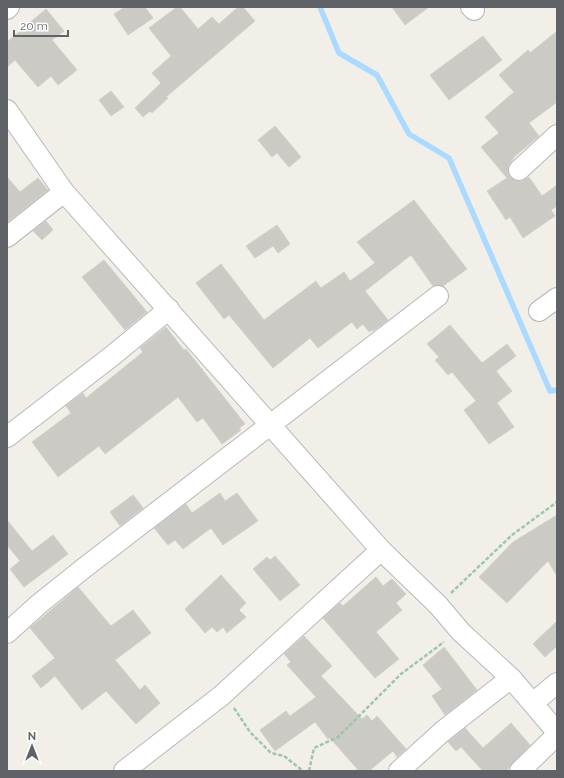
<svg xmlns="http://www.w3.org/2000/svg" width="564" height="778" font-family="Raleway,sans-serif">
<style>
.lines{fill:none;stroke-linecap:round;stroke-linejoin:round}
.stream{stroke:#aadaff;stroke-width:5.5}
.building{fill:#cccac5;stroke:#d6d1c6}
.minor-casing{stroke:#b5b8bc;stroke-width:22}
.path{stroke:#9cc7a9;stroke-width:2.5;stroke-dasharray:4 2;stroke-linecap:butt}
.minor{stroke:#fff;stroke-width:20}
</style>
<rect width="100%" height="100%" fill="#f1efe8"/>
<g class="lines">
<path class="stream" d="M320,7l19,46 38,22 32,59 40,24 101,233 7,-1"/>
</g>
<g class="building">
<path d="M125,7h20l8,11 -25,17 -14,-21z"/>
<path d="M177,7h3l18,22 14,-12 7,7 19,-17h5l12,14 -89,76 2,1 -16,15 -2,-2 -7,6 -8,-9 26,-25 -9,-10 19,-17 -22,-28z"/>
<path d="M392,7h37l-24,18z"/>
<path d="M46,9l18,22 -12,9 25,30 -19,15 -7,-9 -13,11 -23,-27 -8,7v-25z"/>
<path d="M557,31v71l-28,21 10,13 -24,20 -7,10v6l3,6 5,3h6l7,-4 13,19 15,-11v21l-6,4 4,6 -32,22 -13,-21 -4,3 -19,-29 20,-13 -26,-31 18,-14 -14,-16 29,-25 -15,-17 29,-25 2,3z"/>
<path d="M483,36l19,24 -53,40 -19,-25z"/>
<path d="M111,91l13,16 -13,9 -12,-16z"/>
<path d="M275,126l26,31 -12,10 -12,-14 -5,4 -14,-17z"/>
<path d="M7,177l13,15 18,-14 10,12 -41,32z"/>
<path d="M414,200l53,69 -24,17h-10l-22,-31 -46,36 23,29 -15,11 -1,-1 -3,2 -6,-8 -6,5 -5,-7 -34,26 -8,-10 -37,30 -44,-53 -5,4 -28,-36 25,-19 43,56 52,-39 5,7 23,-16 6,9 25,-18 -18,-21z"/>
<path d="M46,221l7,9 -11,10 -9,-9z"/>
<path d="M277,225l13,19 -12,9 -5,-7 -18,12 -9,-12z"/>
<path d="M104,260l43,52 -22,18 -43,-53z"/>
<path d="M450,325l32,38 25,-19 9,12 -20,15 16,20 -15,12 17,24 -25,17 -25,-34 12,-9 -24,-29 -4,3 -13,-15 4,-3 -12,-13z"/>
<path d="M166,327l18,23 2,-1 59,75 -6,4 2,2 -19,14 -19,-26 -6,4 -19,-25 -73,57 -6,-8 -41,31 -26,-35 39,-29 -5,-7 17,-13 3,5 57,-46 -3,-4z"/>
<path d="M220,493l5,8 12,-8 21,28 -35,24 -12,-17 -28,21 -8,-9 -7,5 -14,-17 32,-24 6,9z"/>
<path d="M133,495l10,13 -23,18 -10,-14z"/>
<path d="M557,515v61l-9,-15 -41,42 -28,-26 34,-35z"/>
<path d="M7,520l25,31 21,-16 15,19 -44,33 -14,-18 10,-8 -13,-16z"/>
<path d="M275,556l25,29 -20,16 -27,-32 14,-12 3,3z"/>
<path d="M221,575l25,28 -7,7 7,7 -19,16 -4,-6 -6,5 -5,-5 -7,6 -20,-24z"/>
<path d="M376,577l7,9 9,-7 14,15 -10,9 6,7 -26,22 23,27 -24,19 -52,-60 17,-15 3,3z"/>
<path d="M78,587l33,39 22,-16 18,23 -36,27 25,30 5,-5 15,18 -24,21 -30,-33 -24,19 -27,-34 -14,12 -9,-12 23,-18 -25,-30z"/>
<path d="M557,621v25l-12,11 -12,-13z"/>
<path d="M304,636l28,30 -11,10 41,43 5,-4 5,6 5,-5 29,33 -9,8 -4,-6 -24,20h-10l-29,-33 -2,1 -13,-17 -40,29 -15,-21 26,-19 4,5 26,-19 -29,-32 4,-3 -7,-8z"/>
<path d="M444,647l33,43 -32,25 -13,-19 10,-7 -19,-24z"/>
<path d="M511,723l19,22 -24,26h-23l-22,-24 -5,4 -8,-9 17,-14 18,20z"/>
</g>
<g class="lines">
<g class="minor-casing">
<g id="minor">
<path d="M471,7l3,3"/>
<path d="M7,9l2,-2"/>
<path d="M7,110l57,82 317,358 57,55 23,27 50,46 46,54"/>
<path d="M519,170l38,-35"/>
<path d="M7,237l57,-45"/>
<path d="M539,311l18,-13"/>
<path d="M7,437l105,-81 57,-47"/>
<path d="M7,633l32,-29 45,-36 354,-272"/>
<path d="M533,703l24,-20"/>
<path d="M124,771l97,-75 160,-146"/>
<path d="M399,771l44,-40 68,-53"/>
<path d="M520,771l37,-36"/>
</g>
</g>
<g class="path">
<path d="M451,593l61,-58 45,-33"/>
<path d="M234,708l16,24 21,21 13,3 19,15"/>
<path d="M309,771l5,-23 24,-11 63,-63 43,-32"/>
</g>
<use href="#minor" class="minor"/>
</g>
<rect width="564" height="778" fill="none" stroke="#5f6368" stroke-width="16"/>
<g transform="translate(32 746)" stroke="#ffffff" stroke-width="3" paint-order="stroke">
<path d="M0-3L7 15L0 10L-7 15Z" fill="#5f6368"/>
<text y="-6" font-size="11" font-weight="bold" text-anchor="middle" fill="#5f6368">N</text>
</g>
<path d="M14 30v6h54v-6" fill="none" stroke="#5f6368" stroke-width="2"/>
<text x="20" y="30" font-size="12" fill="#5f6368" stroke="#ffffff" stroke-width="3" paint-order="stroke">20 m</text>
</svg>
